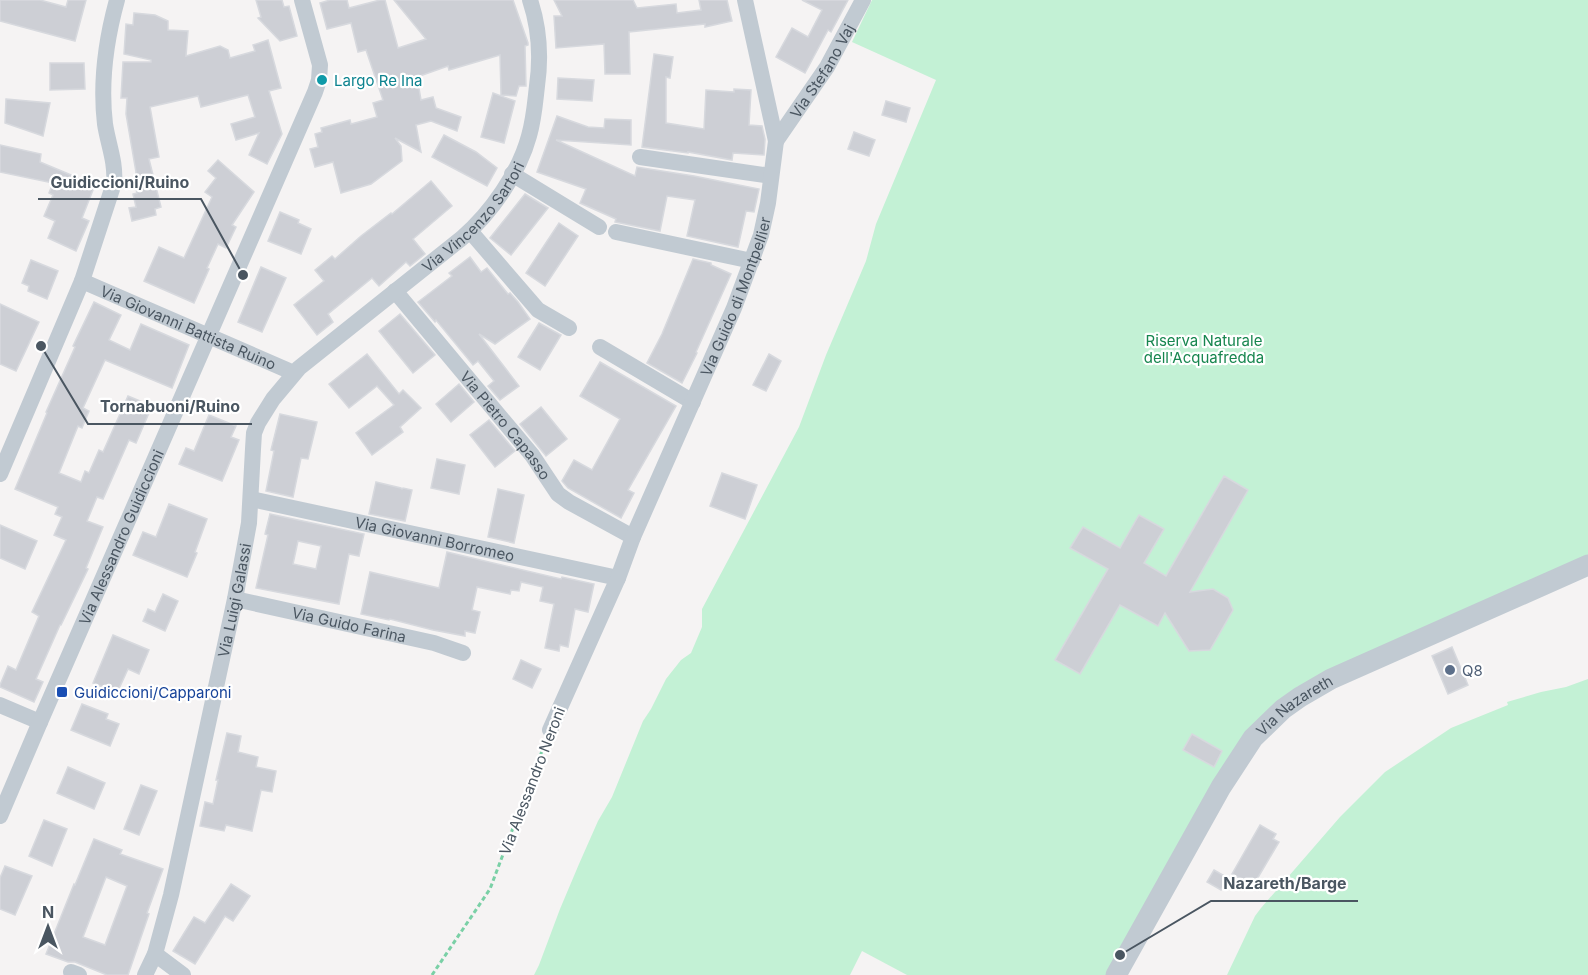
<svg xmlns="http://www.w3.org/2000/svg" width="1588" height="975" font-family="Inter,sans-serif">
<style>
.green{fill:#c3f1d5}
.building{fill:#cdcfd5;stroke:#d7d9de;stroke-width:1.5;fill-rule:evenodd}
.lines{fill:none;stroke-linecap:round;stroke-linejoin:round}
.path{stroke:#7ad0a6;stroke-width:3;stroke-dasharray:4.5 3;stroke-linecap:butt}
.minor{stroke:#c1cad2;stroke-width:16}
.tertiary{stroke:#c1cad2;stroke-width:21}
.culture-dot{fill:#0f9aa8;stroke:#fff;stroke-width:2}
.service-dot{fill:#5c6f8a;stroke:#fff;stroke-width:2}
.transit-dot{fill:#1a4fb4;stroke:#fff;stroke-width:2}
.labels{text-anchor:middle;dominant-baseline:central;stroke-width:4.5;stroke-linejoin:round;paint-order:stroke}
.street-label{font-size:15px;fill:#4a5661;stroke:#fff}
.culture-label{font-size:15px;fill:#0d838f;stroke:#fff;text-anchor:start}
.park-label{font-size:15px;fill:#17864f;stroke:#fff}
.service-label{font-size:15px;fill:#4e5e75;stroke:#fff;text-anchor:start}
.transit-label{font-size:15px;fill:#164399;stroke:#fff;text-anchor:start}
.leader{fill:none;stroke:#4a5661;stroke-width:2}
.callout-dot{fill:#4a5661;stroke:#fff;stroke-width:2}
.callout-label{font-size:16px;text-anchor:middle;font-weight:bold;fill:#4a5661;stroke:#fff;stroke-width:4.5;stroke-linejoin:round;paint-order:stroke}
</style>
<rect width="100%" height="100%" fill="#f5f3f3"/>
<g class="green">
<path d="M872,0h716v559l-291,128 -189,288h-201l-45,-24 -12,24h-316l5,-10 21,-56 19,-45 19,-43 14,-24 31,-76 8,-12 15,-30 15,-19 10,-7 11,-26v-18l97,-182 27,-72 40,-94 10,-37 60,-144 -84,-38z"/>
<path d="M1588,679v296h-361l28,-59 6,-8 79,-91 45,-45 66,-44 57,-23 -1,-3 34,-10 25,-5z"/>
</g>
<g class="building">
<path d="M0,0h40l26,7 2,-7h18l-11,41 -75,-20z"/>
<path d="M256,0h26l2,7 5,-1 8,30 -17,5 -22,-23 3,-1z"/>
<path d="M330,0h17l2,8 31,-8h5l13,48 28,-9 -32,-39h119l15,43v2l-3,1 1,40h-7l-3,10 -15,-1 -1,-40 -51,15 -1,-4 -31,11 4,23 12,-3 3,11 25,9 -4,14 -26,-10 -15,4 5,27 -26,-14 6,8 1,15 -31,23 -30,9 -8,-31 -18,5 -5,-18 8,-2 -3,-13 7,-2 -1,-4 29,-8 1,4 26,-7 -4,-14 10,-3 -17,-50 -8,2 -7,-29 -24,6 -7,-26z"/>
<path d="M554,0h79l4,8 39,-4 1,9 24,-3 -2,-10h28l5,21 -27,6v-3l-76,8 1,42h-25l-1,-30 -48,4 -2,-32h8z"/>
<path d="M802,0h46l-17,32 -3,-2 -23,43 -29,-16 16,-29 16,9 14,-27z"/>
<path d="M134,13l21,2 13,6v9l20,1 -2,25 34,-10 8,4 2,8 25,-7 -2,-6 15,-5 13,48 -12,3 13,43 -15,30 -18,-9 10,-22 -23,7 -5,-16 24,-7 -7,-22 -47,12 -3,-11 -48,11 9,50 -10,2 12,48 -6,2 1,6 -24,6 -3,-13 7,-1 -3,-13 4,-1 -3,-11 2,-10 -10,-58 1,-16h-6l2,-36h28v-2l-27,-6 2,-30 7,1z"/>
<path d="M654,54l19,3 -3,21 -4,-1v46l38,6 2,-39 28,2v-3l17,1 -2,35 13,1 3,13 -1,16 -31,-2 -1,7 -44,-8v1l-46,-6z"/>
<path d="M50,63h34l1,26 -35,1z"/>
<path d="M558,78l36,2 -2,21 -35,-2z"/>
<path d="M493,93l22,8 -11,42 -23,-6z"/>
<path d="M6,99l44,4 -7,33 -38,-13z"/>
<path d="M886,101l24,7 -4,14 -24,-7z"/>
<path d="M557,116l31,11 16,1 1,-9 26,1v25l-75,-5 79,36 2,-9 57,9 65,13 -5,23 -8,-1 -8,36 -51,-11 8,-36 -28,-4 -7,35 -45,-9 1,-3 -36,-16 6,-14 -49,-17z"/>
<path d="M854,132l21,8 -6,16 -21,-7z"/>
<path d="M444,135l32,17 21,16 -10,18 -55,-29z"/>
<path d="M0,145l41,9 -1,8 55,23 -13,33 7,3 -13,30 -28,-13 7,-17 -11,-5 9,-21 -4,-2 4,-10 -53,-11z"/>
<path d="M218,160l36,32 -22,33 4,2 -10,21 -8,-4 -11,24 2,1 -15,34 -50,-22 15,-34 25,11 28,-61 -7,-5 11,-14 -8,-7z"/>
<path d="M431,181l21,25 -39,33 12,15 -15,12 -4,-4 -27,24 -7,-8 -44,36 5,8 -16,13 -23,-30 30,-24 -9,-11 17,-14 3,3 26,-23 30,-23 1,1z"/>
<path d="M525,194l23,14 -37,47 -21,-17z"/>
<path d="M280,212l19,8 -1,3 13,6 -10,25 -33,-13z"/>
<path d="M559,223l19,13 -33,50 -19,-13z"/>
<path d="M470,257l11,15 6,-4 21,26 2,-1 8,9 12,17 -35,25 -16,-10 40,52 -19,14 -12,-14 6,-5 -16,-20 -5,4 -37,-45 -1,2 -17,-20 34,-26 -3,-3z"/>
<path d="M693,259l18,4v2l20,9 -35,78 1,1 -15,30 -35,-20 15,-29z"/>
<path d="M31,260l27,11 -11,28 -19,-8 1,-5 -7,-3z"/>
<path d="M261,267l25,11 -24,54 -24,-10z"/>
<path d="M94,302l27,13 -12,25 21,10 11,-26 48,21 -17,43 -67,-28 -22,48 6,3 -7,17 -4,-2 -19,47 22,9 4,-11 4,2 10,-23 4,2 25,-56 24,10 -16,37 -7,-3 -26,59 -6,-2 -10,24 16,6 -17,41 2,1 -27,56h-1l-24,54 7,3 -9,20 -34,-15v-2l8,-19 8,4 23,-54 -7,-4 34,-72 -12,-5 8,-18 -7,-3 3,-7 -43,-18 32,-76 -1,-1 29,-65 -2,-1z"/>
<path d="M0,304l39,18 -23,49 -16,-7z"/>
<path d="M400,314l35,41 -22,18 -34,-42z"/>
<path d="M539,323l22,12 -21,35 -22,-13z"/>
<path d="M367,354l32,40 4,-4 18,18 -21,19 3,5 -31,23 -16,-22 38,-28 -17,-19 -28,22 -20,-24z"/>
<path d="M769,354l12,7 -15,30 -13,-6z"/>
<path d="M600,362l76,44 -48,84 6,3 -13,25 -53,-30 -6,-7 12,-21 18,10 28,-51 -40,-23z"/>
<path d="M459,384l15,18 -23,20 -15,-18z"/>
<path d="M541,407l26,32 -21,17 -26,-32z"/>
<path d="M280,414l37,8 -9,37 -7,-1 -8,39 -27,-6 8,-40 -3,-1z"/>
<path d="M209,415l27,11 -5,11 8,3 -17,41 -43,-17 7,-16 8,3z"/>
<path d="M489,420l26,31 -20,16 -25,-32z"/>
<path d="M437,459l28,6 -6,29 -28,-6z"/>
<path d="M722,473l35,12 -12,34 -35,-13z"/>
<path d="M1224,476l24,14 -58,102 23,-3 15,9 5,12 -23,40 -21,1 -24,-38 -7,13 -38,-21 -40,69 -25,-14 53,-91 -38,-21 13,-21 37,21 19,-33 25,14 -20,34 22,13z"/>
<path d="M376,482l25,6 1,1 1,-1 9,2 -7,31 -36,-7z"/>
<path d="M498,489l26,6 -10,48 -26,-6z"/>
<path d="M169,504l38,15 -12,33 2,1 -10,24 -54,-22 10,-23 13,5z"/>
<path d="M270,514l94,20 -5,22 -10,-2 -10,50 -83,-16 12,-53 -3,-1zM298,541l23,5 -5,23 -23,-5z"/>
<path d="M0,525l37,16 -12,28 -25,-11z"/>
<path d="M447,552l114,27 1,-2 32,7 -6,28 -13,-3 -7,38 -8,-2 -1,6 -14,-3 9,-44 -14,-3 3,-14 -22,-5 -2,9 -8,-1 -1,4 -33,-7 -5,23 8,2 -5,21 -10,-2v5l-32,-6 -43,-11 -1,1 -28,-6 9,-42 69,16z"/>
<path d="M163,594l15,7 -13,30 -22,-10 5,-12 7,3z"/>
<path d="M113,635l36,15 -10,24 -11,-5 -11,24 -24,-10z"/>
<path d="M1452,647l16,38 -20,9 -16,-38z"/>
<path d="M521,660l20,9 -9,19 -19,-9z"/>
<path d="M82,704l26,10 -2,5 13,5 -9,22 -39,-16z"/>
<path d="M227,733l14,3 -3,16 20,5 -2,10 20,4 -4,21 -11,-2 -9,41 -26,-6 -2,6 -24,-5 5,-24 8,2 5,-24h-2z"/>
<path d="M1192,734l30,17 -8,16 -31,-17z"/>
<path d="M68,767l37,16 -11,26 -37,-16z"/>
<path d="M141,785l16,6 -18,44 -15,-6z"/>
<path d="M44,820l23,9 -15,37 -23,-10z"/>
<path d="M1260,825l16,9 -3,5 6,3 -26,44 -21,-12z"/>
<path d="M94,839l28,11 -2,4 43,15 -16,44 2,1 -21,61h-21l-32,-13h-7l-22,-8 28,-70 1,1zM106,877l21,9 -22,59 -22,-8z"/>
<path d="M5,866l27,10 -17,39 -15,-6v-31z"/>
<path d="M1214,870l14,8 -7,12 -14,-8z"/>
<path d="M231,884l19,12 -17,25 -8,-5 -30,48 -22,-13 21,-34 11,6z"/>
</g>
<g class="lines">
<path class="path" d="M432,975l58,-86 55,-146"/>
<g class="minor">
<path id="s1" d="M776,141l51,-74 36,-67"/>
<path d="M640,157l131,19"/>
<path d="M512,174l87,53"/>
<path d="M470,231l68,79 31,18"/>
<path d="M616,232l136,29"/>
<path id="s2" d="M82,281l212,92"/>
<path id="s3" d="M395,291l137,164 26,39 11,8 64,35"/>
<path d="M600,347l93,55"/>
<path d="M0,474l82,-193 32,-98c2,-21 -6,-39 -9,-59 -5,-42 1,-84 12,-124"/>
<path id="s4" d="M251,499l367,79"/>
<path id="s5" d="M235,599l199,44 29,10"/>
<path d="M0,705l40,17"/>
<path id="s6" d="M550,730l68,-152 15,-41 101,-229 27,-73 7,-32 8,-62 -31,-141"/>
<path id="s7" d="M0,816l40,-94 275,-630 4,-12 1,-15 -18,-65"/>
<path d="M155,954l28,21"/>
<path d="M71,972l8,3"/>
<path id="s8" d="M145,975l10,-21 16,-59 64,-296 14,-76 4,-74 1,-16 4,-10 15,-24 26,-31 163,-130c29,-25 57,-65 67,-102 5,-17 6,-33 8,-50 4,-28 2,-59 -7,-86"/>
</g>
<path class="tertiary" id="s9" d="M1116,975l105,-188 32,-49 30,-29 17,-12 31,-18 257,-114"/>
</g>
<circle class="culture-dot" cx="322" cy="80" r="6"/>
<circle class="service-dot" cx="1450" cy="670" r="6"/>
<rect class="transit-dot" x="56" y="686" width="12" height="12" rx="3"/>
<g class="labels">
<g class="street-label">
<text stroke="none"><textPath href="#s1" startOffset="84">Via Stefano Vaj</textPath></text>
<text stroke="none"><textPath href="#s8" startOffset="866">Via Vincenzo Sartori</textPath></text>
<text stroke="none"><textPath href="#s6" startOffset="472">Via Guido di Montpellier</textPath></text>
<text stroke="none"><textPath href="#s2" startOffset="116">Via Giovanni Battista Ruino</textPath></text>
<text stroke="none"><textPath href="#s3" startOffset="174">Via Pietro Capasso</textPath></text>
<text stroke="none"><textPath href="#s7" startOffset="304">Via Alessandro Guidiccioni</textPath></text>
<text stroke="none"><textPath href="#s4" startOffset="188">Via Giovanni Borromeo</textPath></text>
<text stroke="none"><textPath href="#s8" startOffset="386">Via Luigi Galassi</textPath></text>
<text stroke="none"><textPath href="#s5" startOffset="117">Via Guido Farina</textPath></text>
<text stroke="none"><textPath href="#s9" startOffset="327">Via Nazareth</textPath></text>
<text transform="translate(532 781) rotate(-69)">Via Alessandro Neroni</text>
</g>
<g class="culture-label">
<text x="334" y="80">Largo Re Ina</text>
</g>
<g class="park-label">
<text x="1204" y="340">Riserva Naturale<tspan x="1204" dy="17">dell'Acquafredda</tspan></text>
</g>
<g class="service-label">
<text x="1462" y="670">Q8</text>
</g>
<g class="transit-label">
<text x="74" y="692">Guidiccioni/Capparoni</text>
</g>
</g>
<path class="leader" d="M243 275L201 199H38M41 346L88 424H252M1120 955L1211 901H1358"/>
<g class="callout-dot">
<circle cx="243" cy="275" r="6"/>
<circle cx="41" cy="346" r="6"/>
<circle cx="1120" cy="955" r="6"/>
</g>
<g class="callout-label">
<text x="120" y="188">Guidiccioni/Ruino</text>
<text x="170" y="412">Tornabuoni/Ruino</text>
<text x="1285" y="889">Nazareth/Barge</text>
</g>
<g transform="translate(48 927)" stroke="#ffffff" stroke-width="4.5" paint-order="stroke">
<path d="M0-4.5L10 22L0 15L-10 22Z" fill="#4a5661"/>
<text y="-9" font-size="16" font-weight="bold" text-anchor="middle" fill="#4a5661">N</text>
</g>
</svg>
